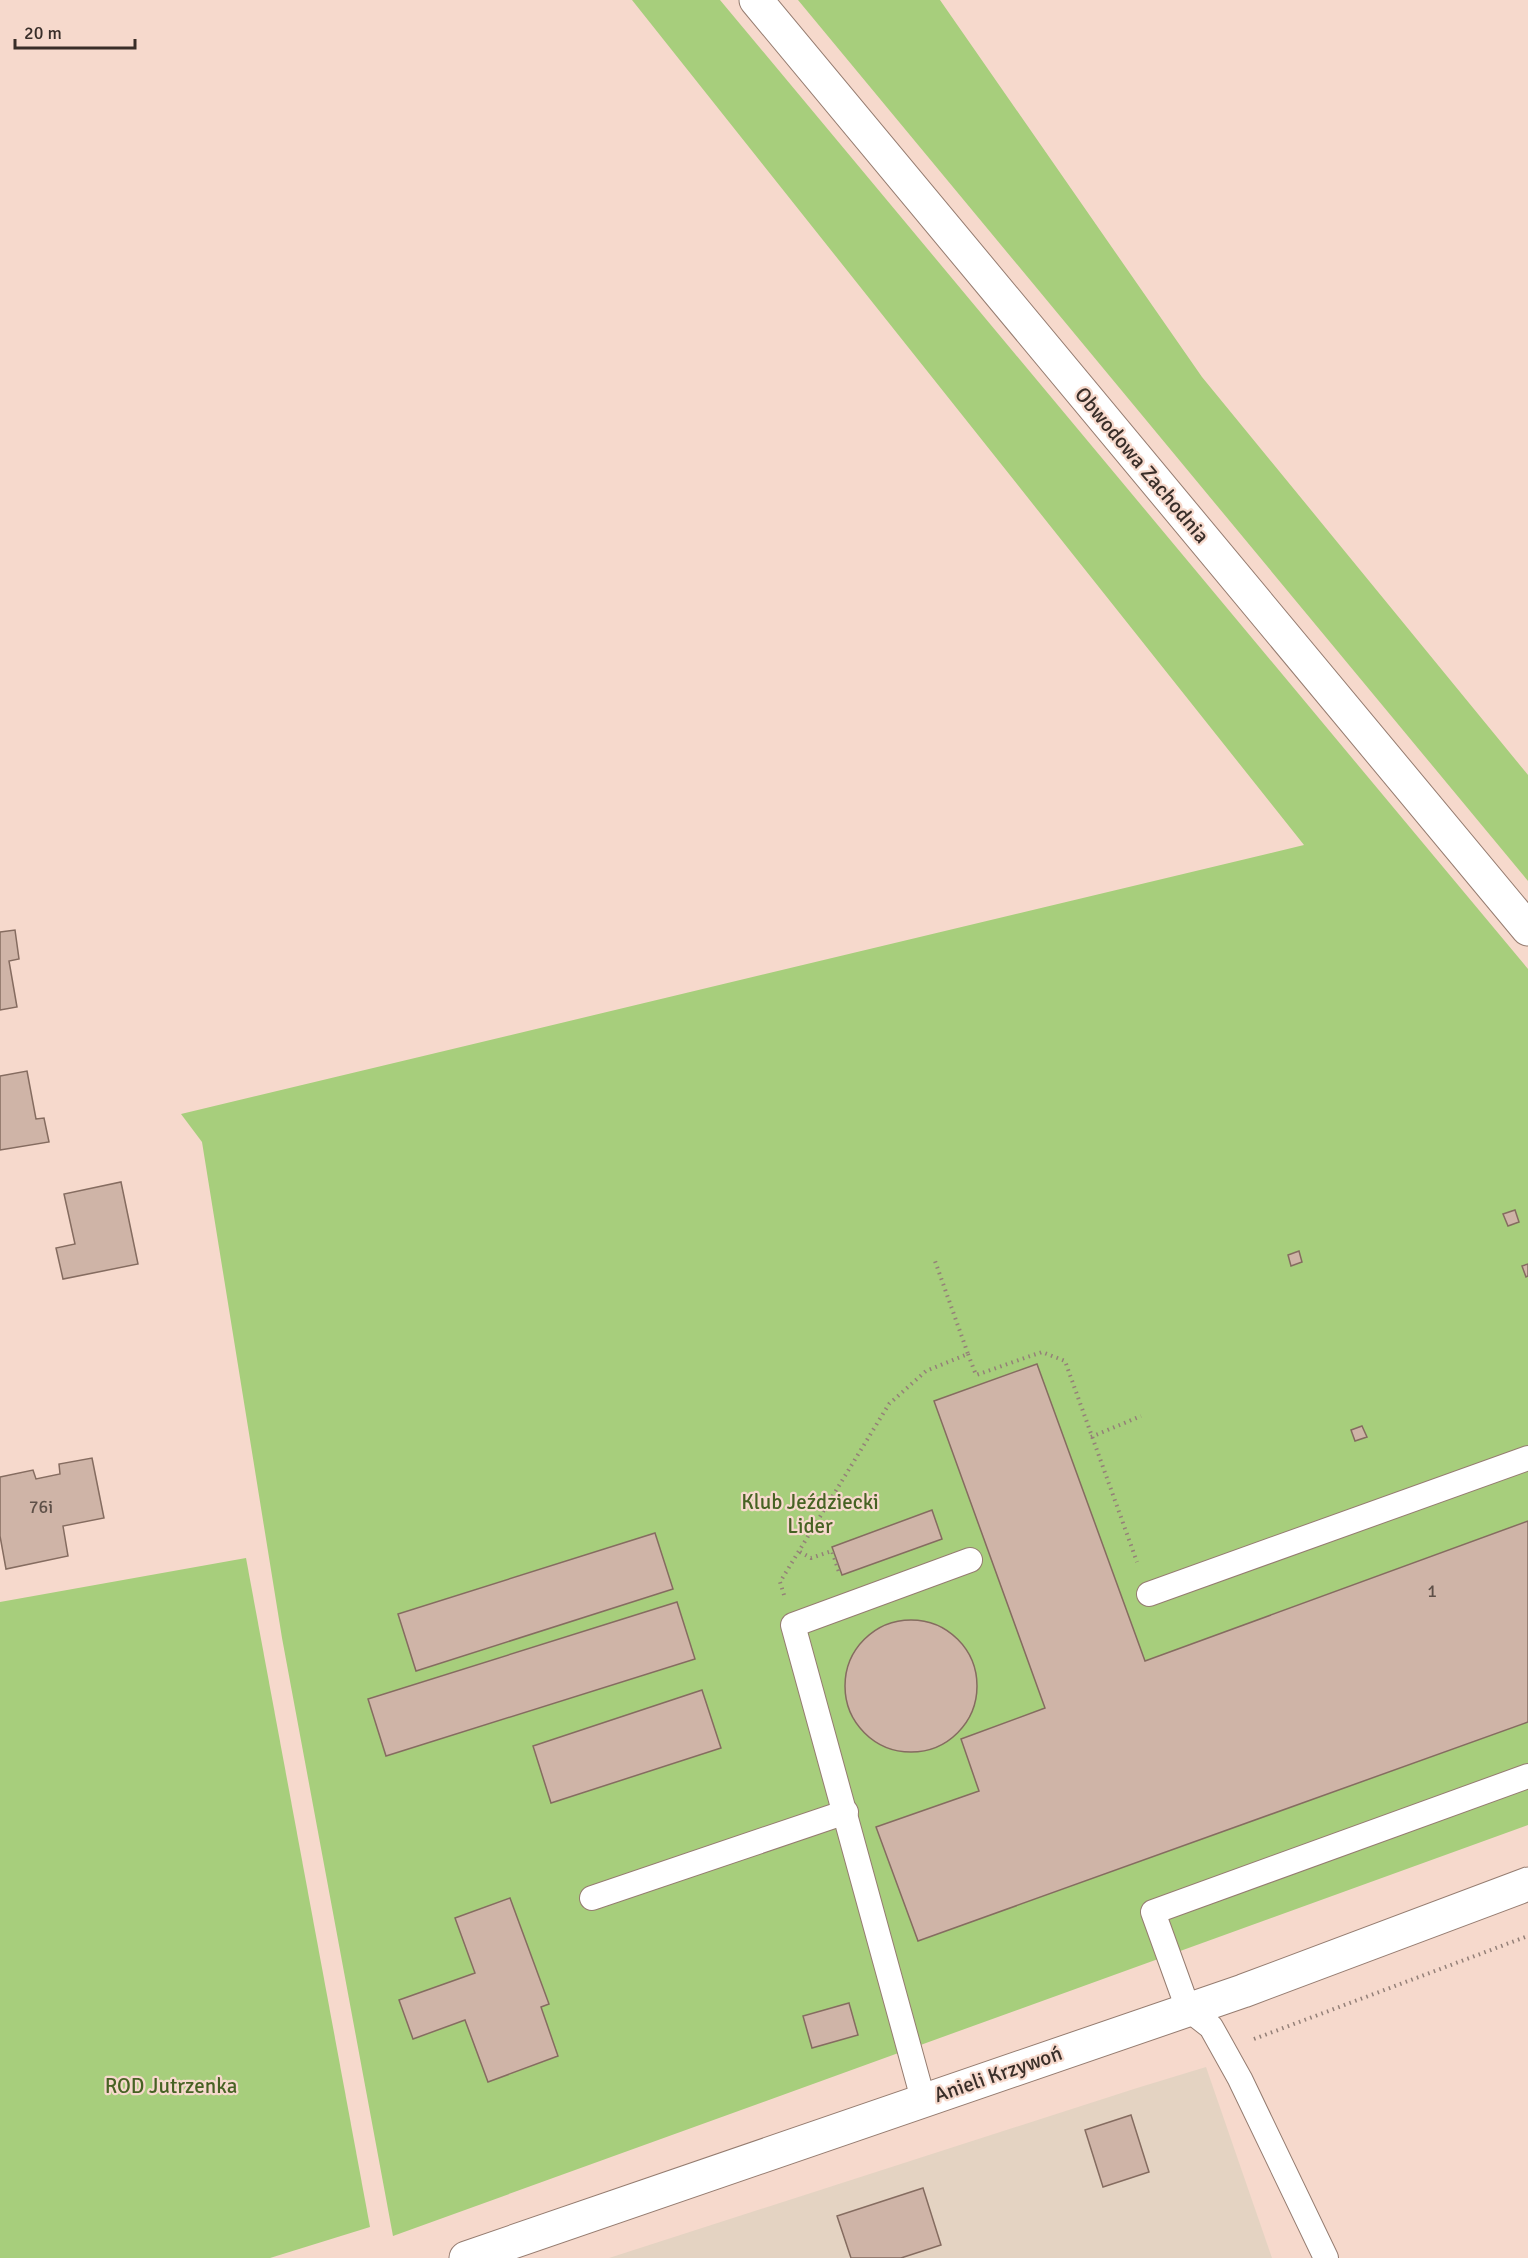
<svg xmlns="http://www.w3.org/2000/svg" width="1528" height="2258" font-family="Signika,sans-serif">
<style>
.industrial{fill:#e4d3c2}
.green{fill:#a7ce7c}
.building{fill:#cfb4a7;stroke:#856c60;stroke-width:1.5}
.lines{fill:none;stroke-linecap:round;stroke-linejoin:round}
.lane-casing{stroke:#957c70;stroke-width:26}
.street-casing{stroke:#957c70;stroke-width:35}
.secondary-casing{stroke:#957c70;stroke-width:35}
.path{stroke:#948078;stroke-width:4;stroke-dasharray:1.5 4.5;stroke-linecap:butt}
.lane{stroke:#fff;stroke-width:24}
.street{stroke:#fff;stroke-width:33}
.secondary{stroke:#fff;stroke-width:33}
.labels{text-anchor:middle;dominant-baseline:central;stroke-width:4.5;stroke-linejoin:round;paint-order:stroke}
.number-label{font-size:18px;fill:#5e5048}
.street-label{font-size:21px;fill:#392e29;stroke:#f6d9cc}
.park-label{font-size:21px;fill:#466223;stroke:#f6d9cc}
</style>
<rect width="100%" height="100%" fill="#f6d9cc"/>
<path class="industrial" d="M1206,2067l66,191h-663l528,-170z"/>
<g class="green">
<path d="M632,0h88l808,969v856l-1135,411 -111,-598 -80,-496 -21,-28 1123,-269z"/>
<path d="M798,0h142l262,377 326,398v106z"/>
<path d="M246,1558l124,669 -100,31h-270v-656z"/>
</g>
<g class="building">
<path d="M15,930l4,29 -10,2 8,46 -17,3v-78z"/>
<path d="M27,1071l9,48 8,-1 5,24 -49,8v-74z"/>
<path d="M121,1182l17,82 -75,15 -7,-31 19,-4 -11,-50z"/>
<path d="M1515,1210l4,12 -11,4 -5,-12z"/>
<path d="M1299,1251l3,11 -11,4 -3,-11z"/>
<path d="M1528,1264v12l-2,1 -4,-11z"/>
<path d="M1037,1364l108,297 383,-140v201l-610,219 -42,-114 103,-36 -18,-52 84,-31 -111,-307z"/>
<path d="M1362,1426l5,11 -12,4 -4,-11z"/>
<path d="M92,1458l12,60 -41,8 5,30 -62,13 -6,-33v-59l33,-7 3,9 24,-5 -1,-10z"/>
<path d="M932,1510l10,29 -100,36 -10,-28z"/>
<path d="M655,1533l18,56 -257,82 -18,-57z"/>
<path d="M677,1602l18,57 -309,97 -18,-57z"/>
<circle cx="911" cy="1686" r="66"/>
<path d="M702,1690l19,58 -170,55 -18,-57z"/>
<path d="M510,1898l39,106 -8,3 17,49 -70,26 -23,-62 -52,19 -14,-39 76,-27 -20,-55z"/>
<path d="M849,2003l9,32 -46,13 -9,-32z"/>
<path d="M1131,2115l18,57 -46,15 -18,-57z"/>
<path d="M923,2188l18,57 -40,13h-50l-14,-42z"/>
</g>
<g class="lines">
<g class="lane-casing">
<g id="lane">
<path d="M1149,1594l379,-136"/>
<path d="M592,1898l254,-86"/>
<path d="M923,2099l-130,-474 177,-65"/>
<path d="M1326,2258l-86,-179 -29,-52 -23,-18 -35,-97 375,-136"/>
</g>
</g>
<g class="street-casing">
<path id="street" d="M466,2258l777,-267 285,-107"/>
</g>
<g class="secondary-casing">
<path id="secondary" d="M756,0l772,929"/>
</g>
<g class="path">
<path d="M968,1354l8,21 66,-23 23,9 72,201"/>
<path d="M1091,1437l50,-21"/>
<path d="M800,1552l11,6 21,-7 7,21"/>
<path d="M784,1595l-4,-13 109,-178 37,-33 42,-17 -33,-93"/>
<path d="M1254,2039l274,-103"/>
</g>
<use href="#lane" class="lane"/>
<use href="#street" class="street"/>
<use href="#secondary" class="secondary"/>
</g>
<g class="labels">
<g class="number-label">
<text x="41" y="1507">76i</text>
<text x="1432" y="1591">1</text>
</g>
<g class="street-label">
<text transform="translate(1142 465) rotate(50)">Obwodowa Zachodnia</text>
<text transform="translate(998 2074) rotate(-19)">Anieli Krzywoń</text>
</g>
<g class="park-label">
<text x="810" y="1502">Klub Jeździecki<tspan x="810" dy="24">Lider</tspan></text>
<text x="171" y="2086">ROD Jutrzenka</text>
</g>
</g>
<path d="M15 39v9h120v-9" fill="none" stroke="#392e29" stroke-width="3"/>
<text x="24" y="39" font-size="18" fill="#392e29" stroke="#f6d9cc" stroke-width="4.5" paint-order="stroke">20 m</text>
</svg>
